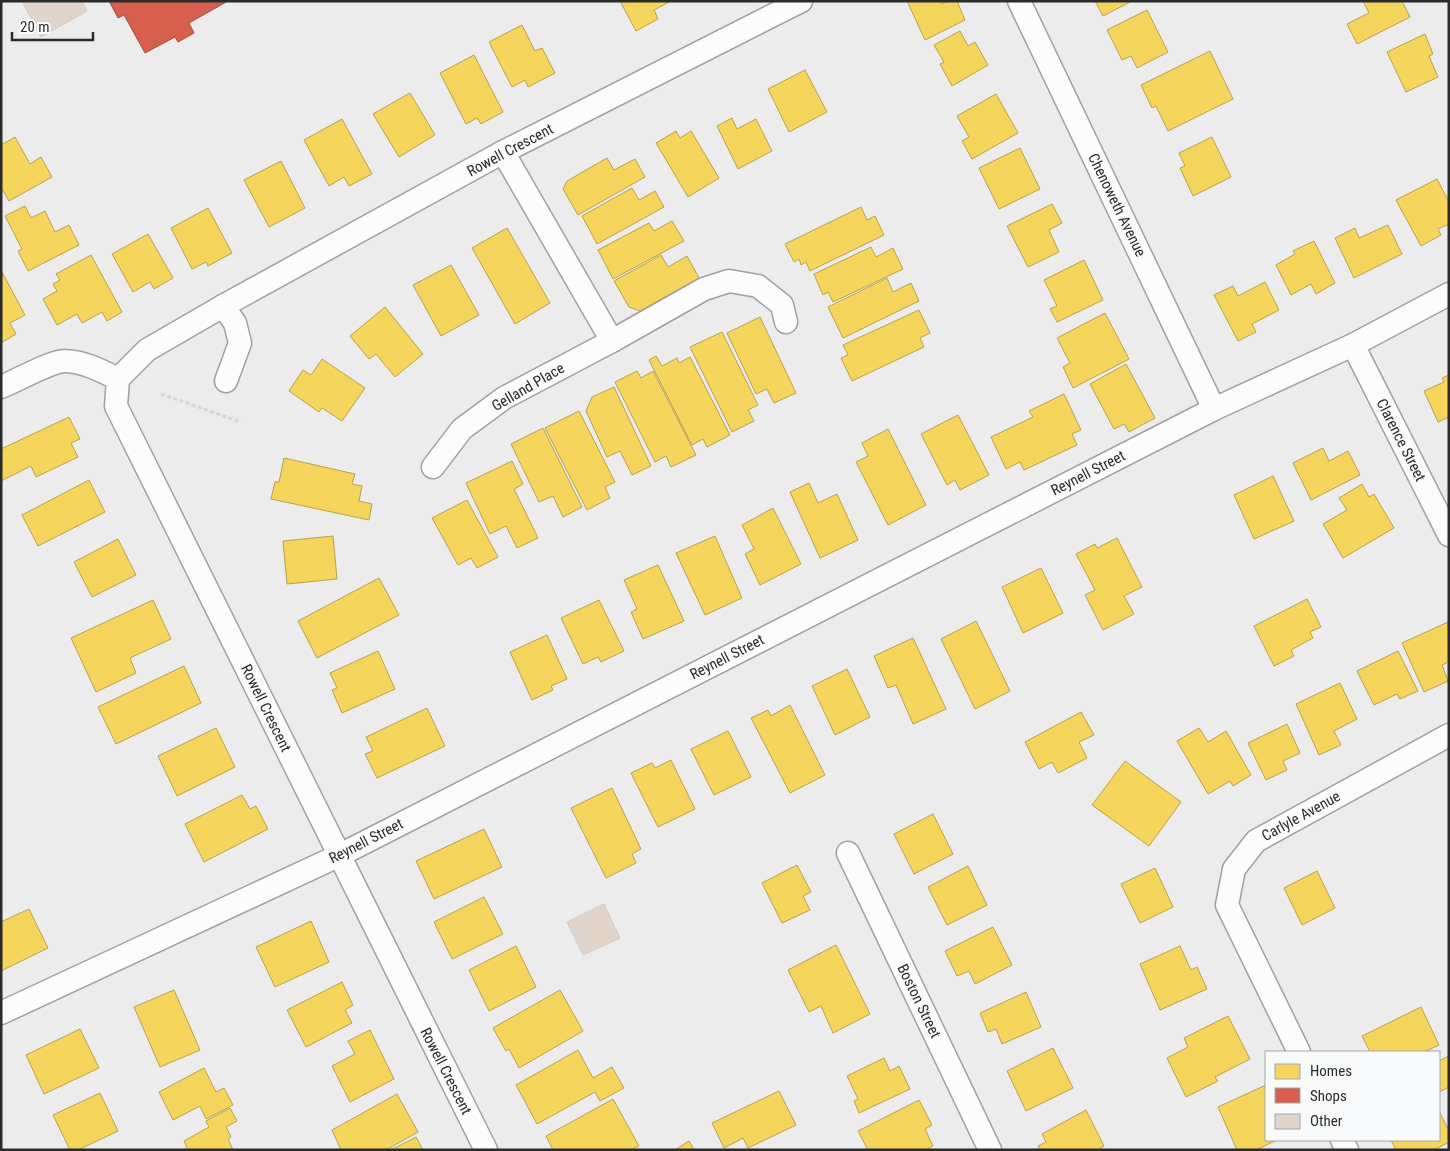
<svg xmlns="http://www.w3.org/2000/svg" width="1450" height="1151" font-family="'Roboto Condensed',sans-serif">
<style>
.homes{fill:#f6d55c;stroke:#b9a24d}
.shops{fill:#d6604d;stroke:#a25043}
.building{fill:#e1d5cb;stroke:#cececf}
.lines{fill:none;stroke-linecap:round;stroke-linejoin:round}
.minor-casing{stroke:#a1a1a2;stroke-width:25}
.path{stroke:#d7d7d7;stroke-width:3;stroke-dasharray:4 2.5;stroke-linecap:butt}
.minor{stroke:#fcfcfc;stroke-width:22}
.labels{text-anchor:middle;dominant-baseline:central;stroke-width:5;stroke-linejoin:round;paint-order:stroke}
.street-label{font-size:15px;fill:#2a2b2b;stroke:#f9fafb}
</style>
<rect width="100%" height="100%" fill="#ececed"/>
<g class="homes">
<path d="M620,1h51l-17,9 4,9 -22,12z"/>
<path d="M907,1h34l1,3 5,-3h10l8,19 -40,20z"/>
<path d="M1095,1h37l-29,15z"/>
<path d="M1363,1h39l8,16 -53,27 -10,-20 22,-11z"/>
<path d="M1147,10l21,42 -31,16 -6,-12 -9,4 -15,-30z"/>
<path d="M522,25l13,26 7,-3 13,25 -27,14 -3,-7 -13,7 -23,-45z"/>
<path d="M960,31l8,15 7,-4 13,23 -36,21 -12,-22 4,-2 -10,-17z"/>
<path d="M1425,34l8,20 -4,2 9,21 -32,15 -19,-40z"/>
<path d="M1210,51l23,48 -65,32 -12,-25 -4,2 -11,-23z"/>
<path d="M474,55l29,57 -22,12 -4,-6 -11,6 -26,-51z"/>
<path d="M805,70l22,42 -38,20 -21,-43z"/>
<path d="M410,93l25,42 -36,22 -26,-43z"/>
<path d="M996,94l22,39 -46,26 -10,-18 7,-4 -12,-21z"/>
<path d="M732,118l5,11 19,-10 16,32 -34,18 -21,-43z"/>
<path d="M342,119l30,55 -23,12 -5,-9 -15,9 -25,-46z"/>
<path d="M676,131l4,7 11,-7 28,47 -31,19 -32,-54z"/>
<path d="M15,137l15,27 11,-7 11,20 -43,24 -8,-14v-42z"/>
<path d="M1212,137l19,40 -38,19 -13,-28 5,-2 -6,-13z"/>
<path d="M1020,148l20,41 -41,20 -20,-41z"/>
<path d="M607,158l7,12 21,-11 10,18 -67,38 -15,-26 4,-8z"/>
<path d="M281,161l24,47 -36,19 -25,-47z"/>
<path d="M1437,179l12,23v22l-11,5 3,6 -20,11 -25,-46z"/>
<path d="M632,188l7,12 16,-9 9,16 -67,37 -15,-28z"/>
<path d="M1052,204l10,19 -13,7 10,22 -31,15 -21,-41z"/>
<path d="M25,206l6,12 14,-7 10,21 14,-7 10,20 -51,26 -10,-20 4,-2 -17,-33z"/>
<path d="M861,207l6,13 8,-4 9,19 -74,36 -4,-9 -5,3 -2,-6 -5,3 -9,-18z"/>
<path d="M208,208l24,45 -24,13 -2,-4 -14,7 -21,-41z"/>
<path d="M672,221l12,20 -71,38 -15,-29 51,-27 5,8z"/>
<path d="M1388,225l14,29 -48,24 -19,-40 20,-10 4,10z"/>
<path d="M507,228l43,75 -35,21 -43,-76z"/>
<path d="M148,234l25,44 -19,11 -4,-7 -17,10 -21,-38z"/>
<path d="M1314,241l21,42 -19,11 -5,-10 -20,11 -15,-30 19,-11 -2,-3z"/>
<path d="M871,247l5,10 17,-9 10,21 -70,33 -5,-10 -5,3 -9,-21z"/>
<path d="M91,255l31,57 -15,9 -5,-9 -20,11 -5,-9 -20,11 -14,-26 14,-8 -4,-7 7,-4 -4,-6z"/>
<path d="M661,255l7,12 19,-11 12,22 -59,33 -11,-4 -15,-26z"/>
<path d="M1084,260l19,40 -46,22 -7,-13 7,-3 -13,-26z"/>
<path d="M451,265l28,50 -38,21 -28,-51z"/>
<path d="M2,272l23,43 -15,8 6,11 -15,9z"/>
<path d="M887,278l6,14 18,-9 8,18 -76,37 -15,-31z"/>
<path d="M1265,282l14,28 -27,14 4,8 -18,9 -24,-46 19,-9 5,10z"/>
<path d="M385,307l38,47 -28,23 -19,-23 -7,5 -19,-23z"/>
<path d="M919,310l11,23 -10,5 4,9 -72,34 -11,-23 7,-3 -5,-10z"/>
<path d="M1105,313l24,46 -56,29 -10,-21 7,-4 -13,-25z"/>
<path d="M760,317l36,76 -22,10 -7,-14 -11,5 -29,-61z"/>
<path d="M722,332l36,73 -10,5 6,11 -22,11 -42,-85z"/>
<path d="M656,356l6,10 15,-8 2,5 11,-6 40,78 -23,12 -4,-8 -11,6 -43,-85z"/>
<path d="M322,359l43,29 -23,33 -20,-13 -3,4 -30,-21 14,-21 8,5z"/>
<path d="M1126,364l29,54 -26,14 -5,-8 -10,5 -24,-45z"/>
<path d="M637,371l4,7 12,-7 43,84 -25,12 -5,-11 -11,6 -40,-80z"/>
<path d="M1449,375v42l-11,5 -14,-31 20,-9 -2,-4z"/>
<path d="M614,387l37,79 -19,9 -12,-24 -13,6 -21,-46 6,-14z"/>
<path d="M1064,394l17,36 -9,4 5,11 -53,25 -4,-8 -14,7 -15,-32 42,-20 -4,-6z"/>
<path d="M579,411l36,71 -10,5 5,11 -23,12 -42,-82z"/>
<path d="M958,415l31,60 -29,15 -5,-10 -8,5 -26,-51z"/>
<path d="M69,417l11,22 -9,4 7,14 -42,20 -5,-11 -30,15v-32z"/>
<path d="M543,428l39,79 -19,10 -10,-21 -14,6 -28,-58z"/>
<path d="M888,429l38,76 -38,20 -32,-63 12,-6 -6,-13z"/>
<path d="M1323,448l6,13 19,-10 12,24 -49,25 -18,-37z"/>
<path d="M284,458l71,16 -3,10 10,2 -3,15 13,3 -3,16 -98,-21 4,-17h4z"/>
<path d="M512,461l11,23 -9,5 24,49 -21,10 -11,-22 -16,8 -24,-51z"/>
<path d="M1273,476l21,45 -40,18 -20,-44z"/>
<path d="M89,480l16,32 -67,34 -16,-31z"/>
<path d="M809,483l9,20 19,-9 21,46 -38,18 -30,-66z"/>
<path d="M1362,484l7,13 5,-3 20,34 -51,30 -20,-34 24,-14 -8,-12z"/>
<path d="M467,500l31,57 -21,11 -6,-10 -13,7 -26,-47z"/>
<path d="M773,508l28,56 -41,21 -15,-31 9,-5 -12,-24z"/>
<path d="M333,536l4,43 -50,5 -4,-43z"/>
<path d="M715,536l27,62 -37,17 -29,-62z"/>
<path d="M1117,538l25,49 -18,9 10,18 -31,16 -18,-35 10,-5 -19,-36 19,-10 2,4z"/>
<path d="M118,539l18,36 -44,22 -18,-35z"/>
<path d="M658,565l26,56 -41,18 -12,-27 6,-3 -13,-29z"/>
<path d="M1041,568l22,45 -40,20 -21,-46z"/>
<path d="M379,578l20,37 -82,43 -19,-37z"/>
<path d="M1307,599l14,28 -11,5 3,6 -22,12 3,6 -20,10 -20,-40z"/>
<path d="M153,600l18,39 -41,19 6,15 -40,19 -25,-54z"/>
<path d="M599,600l25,51 -23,11 -3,-5 -15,7 -22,-46z"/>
<path d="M976,621l34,70 -35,18 -34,-70z"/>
<path d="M1448,622l1,40 -7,3 6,16 -24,11 -22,-49z"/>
<path d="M547,635l20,44 -16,7 2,4 -21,10 -22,-48z"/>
<path d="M913,638l33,71 -33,15 -17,-39 -8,3 -14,-32z"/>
<path d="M378,651l17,38 -53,24 -10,-23 5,-2 -7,-15z"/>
<path d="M1398,651l20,40 -18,8 -3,-5 -23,11 -17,-34z"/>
<path d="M184,666l17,37 -85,41 -18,-37z"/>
<path d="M847,669l23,48 -35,18 -23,-49z"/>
<path d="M1340,683l17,36 -23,12 7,14 -22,10 -23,-51z"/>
<path d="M790,705l35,70 -35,18 -39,-75 17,-8 3,6z"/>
<path d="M427,708l18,38 -68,32 -12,-24 8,-3 -7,-14z"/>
<path d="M1081,712l13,23 -15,7 8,16 -29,15 -6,-11 -13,7 -14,-27z"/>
<path d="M1287,724l13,29 -17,8 4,9 -21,10 -18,-37z"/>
<path d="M216,728l19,39 -58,29 -19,-40z"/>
<path d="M1199,728l9,14 18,-11 25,44 -18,11 -3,-5 -22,13 -31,-53z"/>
<path d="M728,731l23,46 -37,18 -23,-46z"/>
<path d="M671,760l24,49 -37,18 -27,-54 21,-10 3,5z"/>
<path d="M1125,761l56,41 -32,44 -57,-41z"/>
<path d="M612,788l29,61 -9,5 4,9 -30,15 -35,-70z"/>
<path d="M242,795l8,14 6,-3 12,23 -64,33 -19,-38z"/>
<path d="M933,814l20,40 -39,20 -20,-40z"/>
<path d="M484,829l18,38 -68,32 -18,-38z"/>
<path d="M797,865l14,27 -8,4 7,14 -28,13 -20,-40z"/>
<path d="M968,866l19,39 -40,20 -19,-38z"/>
<path d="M1155,868l18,39 -33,16 -19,-39z"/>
<path d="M1317,871l18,37 -33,17 -18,-37z"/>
<path d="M484,897l19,37 -51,25 -18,-37z"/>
<path d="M29,909l19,39 -47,23v-49z"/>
<path d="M311,921l18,41 -54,25 -19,-40z"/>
<path d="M993,927l19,38 -37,19 -6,-13 -12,5 -12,-25z"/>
<path d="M836,945l34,69 -37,19 -12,-27 -12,6 -21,-42z"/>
<path d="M516,946l20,41 -47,24 -20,-41z"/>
<path d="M1180,946l11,24 6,-3 10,22 -47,21 -20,-46z"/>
<path d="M342,982l11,23 -8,5 7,13 -46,24 -19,-37z"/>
<path d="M174,990l26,60 -40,17 -26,-60z"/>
<path d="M560,990l23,41 -64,37 -10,-19 -3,2 -13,-23z"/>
<path d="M1026,992l15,35 -39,17 -6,-15 -8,3 -8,-19z"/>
<path d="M1421,1007l18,38 -15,7h-54l-8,-16z"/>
<path d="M1228,1016l22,43 -35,18 3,4 -32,16 -19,-39 21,-11 -4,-9z"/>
<path d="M80,1029l19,39 -55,26 -18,-39z"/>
<path d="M370,1030l24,49 -44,23 -18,-36 23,-12 -7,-13z"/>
<path d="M1053,1048l20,40 -47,23 -19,-40z"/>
<path d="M578,1050l15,28 19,-11 12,21 -24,13 -5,-9 -58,32 -21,-39z"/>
<path d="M1449,1056v31l-10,5v-31z"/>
<path d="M884,1058l6,13 9,-5 11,23 -51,24 -5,-12 4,-2 -11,-23z"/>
<path d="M204,1068l12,24 8,-4 9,17 -27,14 -6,-13 -27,14 -14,-28z"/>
<path d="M1266,1085v55h11l-21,10h-19l-19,-43z"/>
<path d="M779,1091l17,34 -48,23 -5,-10 -19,10 -12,-25z"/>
<path d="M100,1093l18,38 -40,19h-8l-17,-35z"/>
<path d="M397,1094l21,38 -32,18h-45l-9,-20z"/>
<path d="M613,1099l26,47 -8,4h-78l-7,-14z"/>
<path d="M919,1100l13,25 -7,4 8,17 -8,4h-57l-10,-19z"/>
<path d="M230,1108l7,13 -11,6 5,10 -3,2 5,11h-45l-4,-9 25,-14 -3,-6z"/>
<path d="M1086,1110l18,36 -7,4h-57l-2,-4 8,-4 -4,-8z"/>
<path d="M1439,1111l10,20v11l-15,8h-38l-5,-10h48z"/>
<path d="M416,1137l7,13h-32z"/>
<path d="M689,1141l5,9h-19z"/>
</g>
<path class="shops" d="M109,1h119l-39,22 5,10 -16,9 -3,-5 -30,16 -21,-38 -6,3z"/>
<g class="building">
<path d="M22,1h60l5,10 -46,26z"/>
<path d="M604,904l16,34 -37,17 -16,-33z"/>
</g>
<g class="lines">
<g class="minor-casing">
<g id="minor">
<path d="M1019,1l195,408"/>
<path d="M503,152l109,189"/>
<path d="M223,306l12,17 5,20 -14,38"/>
<path d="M1353,345l96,190"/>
<path d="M1,387c15,-6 52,-27 65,-26 19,1 36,10 52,18"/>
<path d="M433,467l29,-38 42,-31 108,-57 92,-52 25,-8 29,5 24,19 4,17"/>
<path d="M848,853l142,297"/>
<path d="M1,1013l337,-157 876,-447 139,-64 96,-51"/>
<path d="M1299,1052l-72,-147 7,-36 22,-28 193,-106"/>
<path d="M1342,1140l5,10"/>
<path d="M486,1150l-370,-744 2,-27 29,-29 76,-44 280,-154 298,-151"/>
</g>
</g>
<path class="path" d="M161,394l80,28"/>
<use href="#minor" class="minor"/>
</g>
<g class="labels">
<g class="street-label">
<text transform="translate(510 150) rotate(-28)">Rowell Crescent</text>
<text transform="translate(1117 205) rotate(64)">Chenoweth Avenue</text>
<text transform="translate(528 387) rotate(-30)">Gelland Place</text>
<text transform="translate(1401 440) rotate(63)">Clarence Street</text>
<text transform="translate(1088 473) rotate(-27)">Reynell Street</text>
<text transform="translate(727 657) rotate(-27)">Reynell Street</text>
<text transform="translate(266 708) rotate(64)">Rowell Crescent</text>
<text transform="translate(1301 816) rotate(-29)">Carlyle Avenue</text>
<text transform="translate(366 841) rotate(-27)">Reynell Street</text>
<text transform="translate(919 1001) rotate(64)">Boston Street</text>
<text transform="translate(446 1071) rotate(63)">Rowell Crescent</text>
</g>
</g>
<rect width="1450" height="1151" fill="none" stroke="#2a2b2b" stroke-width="5"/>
<rect x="1265" y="1051" width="175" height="90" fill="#f9fafb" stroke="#a6a7a8"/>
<rect x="1275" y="1064" width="25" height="15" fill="#f6d55c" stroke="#a6a7a8"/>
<text x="1310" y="1076" font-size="15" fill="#2a2b2b">Homes</text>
<rect x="1275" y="1088" width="25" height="15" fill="#d6604d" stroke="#a6a7a8"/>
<text x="1310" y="1101" font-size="15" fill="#2a2b2b">Shops</text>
<rect x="1275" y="1114" width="25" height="15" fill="#e1d5cb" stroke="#a6a7a8"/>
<text x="1310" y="1126" font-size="15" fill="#2a2b2b">Other</text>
<path d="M12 32v8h81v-8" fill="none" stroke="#2a2b2b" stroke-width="2.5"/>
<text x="20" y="32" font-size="15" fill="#2a2b2b" stroke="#f9fafb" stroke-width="4" paint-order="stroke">20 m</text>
</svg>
